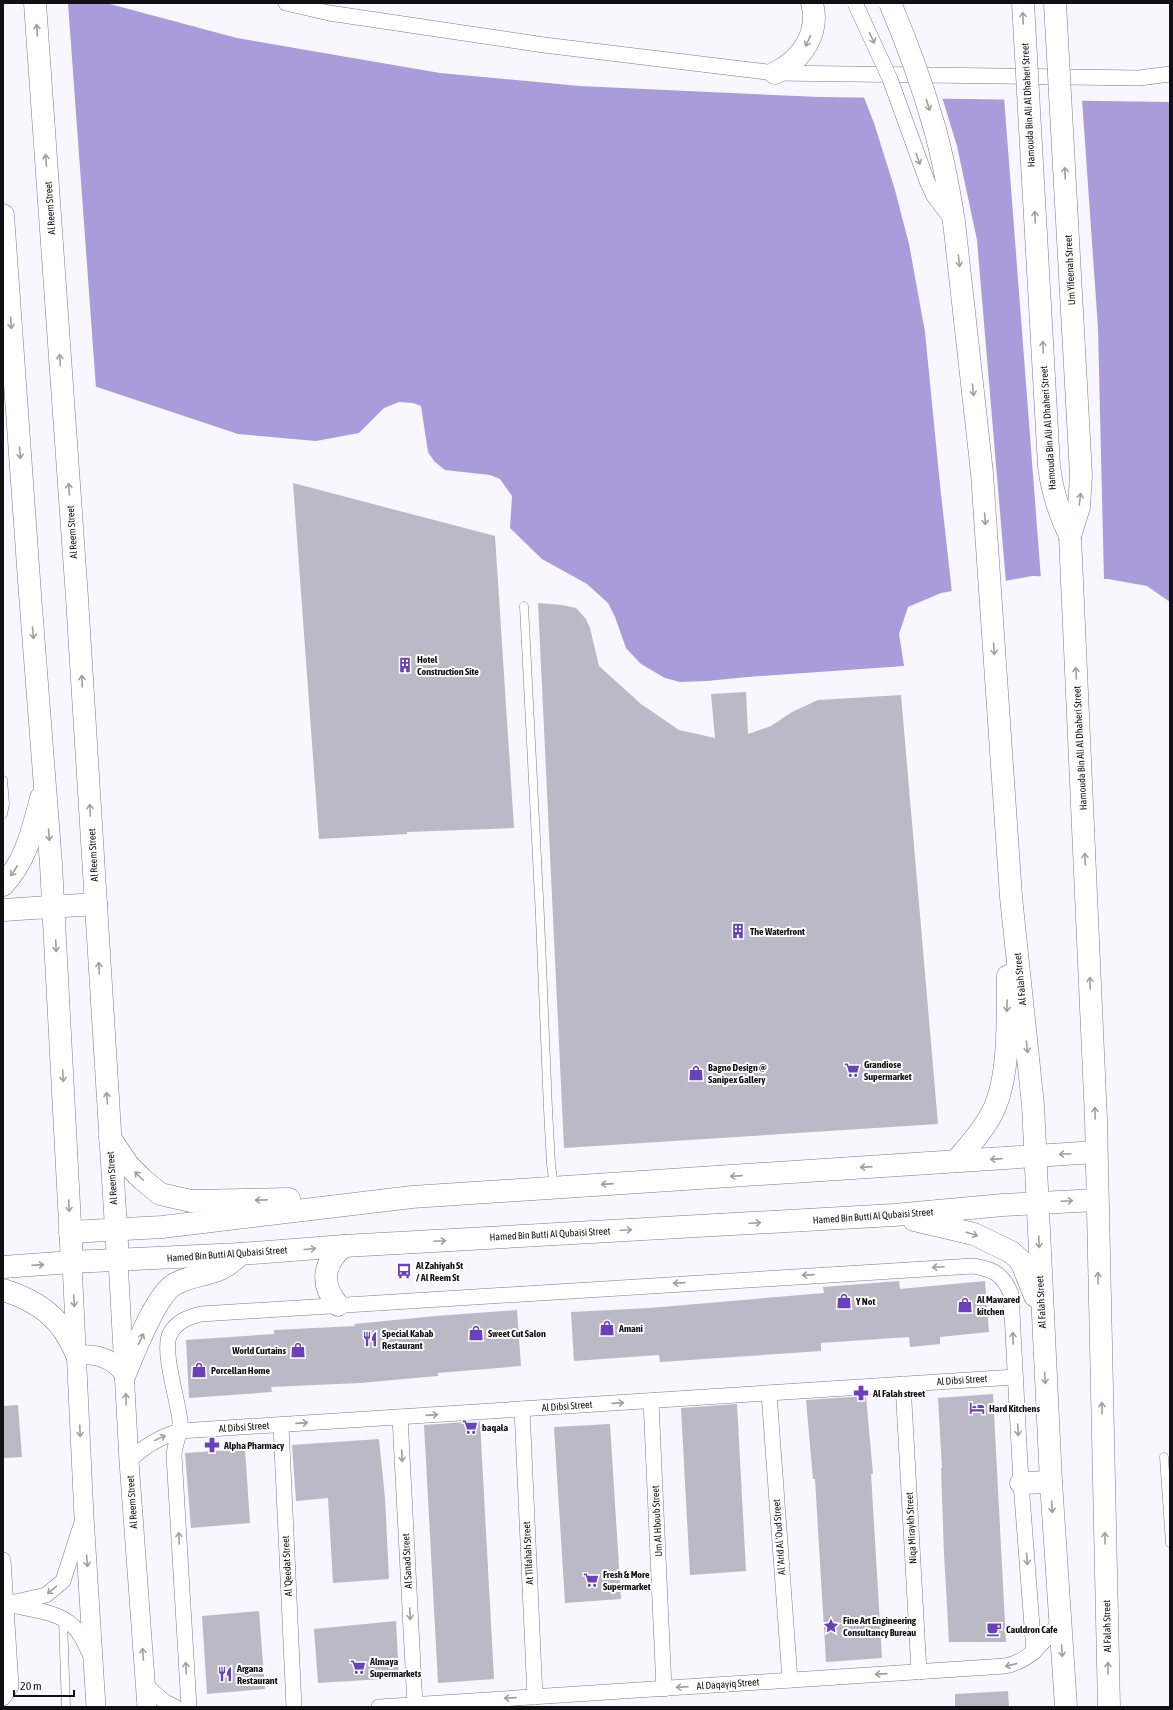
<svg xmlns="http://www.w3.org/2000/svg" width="1173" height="1710" font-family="'Asap Condensed',sans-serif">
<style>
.water{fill:#a99cda}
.pier{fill:#f8f6ff}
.building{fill:#bbb9c6}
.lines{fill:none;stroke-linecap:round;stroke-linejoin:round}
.service-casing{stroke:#7d7b88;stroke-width:9}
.minor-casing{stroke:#7d7b88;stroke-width:16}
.tertiary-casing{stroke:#7d7b88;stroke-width:20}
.secondary-casing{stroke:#7d7b88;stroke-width:23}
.service{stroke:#fff;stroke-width:8}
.minor{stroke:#fff;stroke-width:15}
.tertiary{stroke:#fff;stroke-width:19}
.secondary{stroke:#fff;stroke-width:22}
.minor-bridge-casing{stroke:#7d7b88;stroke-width:16;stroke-linecap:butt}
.secondary-bridge-casing{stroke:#7d7b88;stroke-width:23;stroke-linecap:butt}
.minor-bridge{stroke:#fff;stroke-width:15}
.secondary-bridge{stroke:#fff;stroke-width:22}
.oneway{stroke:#a09fa1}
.labels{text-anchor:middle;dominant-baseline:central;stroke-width:4;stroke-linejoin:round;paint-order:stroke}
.street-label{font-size:10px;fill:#111015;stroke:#fff}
.poi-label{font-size:10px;font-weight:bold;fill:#111015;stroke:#fff;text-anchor:start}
</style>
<rect width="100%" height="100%" fill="#f8f6ff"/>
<path class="water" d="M3,3h103l131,35 203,35 139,13 240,11 351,5v500l-23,-16 -39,-7 -76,-3 -91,17 -33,14 -9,27 5,32 -157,11 -40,4 -27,1 -15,-4 -24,-14 -15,-16 -11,-31 -7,-14 -21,-19 -45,-25 -32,-31 2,-32 -12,-17 -10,-4 -45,-5 -11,-9 -6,-9 -7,-46 -8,-3 -14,-1 -15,6 -25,25 -43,8 -78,-7 -141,-47 -51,-26z"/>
<g class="pier">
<path d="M3,3h65l28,385 -51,-26 -39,-12 -3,1z"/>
<path d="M863,95l79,2 15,49 20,94 29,343 -54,10 -12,-108 -15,-153 -16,-88 -14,-54 -21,-67z"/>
<path d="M1004,97l78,2 16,229 6,253 -63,-2z"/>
</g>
<g class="building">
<path d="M293,483l202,53 19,292 -107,4v2l-88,5z"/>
<path d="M538,603l24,2 14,3 10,11 4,9 9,38 42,38 38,26 36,8 -4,-44 35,-2 2,42 23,-8 21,-14 26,-12 83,-5 37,429 -374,24z"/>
<path d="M899,1281l1,8 85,-8 4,51 -49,5v7l-30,3 -1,-10 -88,6v8l-161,11 -1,-7 -85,6 -3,-49 78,-4 175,-15 -1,-6z"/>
<path d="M517,1310l4,56 -83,7v3l-78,7 -89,4 1,5 -83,6 -3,-58 88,-6v-4l81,-4 -1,-2 82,-8z"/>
<path d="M993,1394l13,248h-57l-5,-88 -3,-86h1l-4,-70z"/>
<path d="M866,1396l7,78h-2l11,184 -56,4 -11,-183h-2l-7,-79z"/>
<path d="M737,1404l9,167 -56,4 -9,-167z"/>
<path d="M18,1405l4,52 -19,1v-52z"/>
<path d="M480,1421l14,258 -56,4 -14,-258z"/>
<path d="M610,1424l11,175 -56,4 -11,-176z"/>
<path d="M379,1439l6,59 4,81 -56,4 -5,-85 -32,3 -4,-56z"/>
<path d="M245,1449l5,74 -59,5 -6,-75z"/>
<path d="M259,1611l6,78 -58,5 -5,-78z"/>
<path d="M396,1621l3,57 -81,5 -4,-54z"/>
<path d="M1008,1691l1,16h-54v-13z"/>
</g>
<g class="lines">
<g class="service-casing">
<g id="service">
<path d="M524,606l16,311 8,192 3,55 3,23"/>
<path d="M3,780l2,24 -2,10"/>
<path d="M1164,1457l6,86"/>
<path d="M63,1619l3,88"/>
</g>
</g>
<g class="minor-casing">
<g id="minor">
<path d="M286,3l43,10 215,32 231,28 364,5 31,-4"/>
<path d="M903,1384l16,288"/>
<path d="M769,1393l21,287"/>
<path d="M651,1401l13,288"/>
<path d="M522,1409l13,288"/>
<path d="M400,1417l15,288"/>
<path d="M281,1425l13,282"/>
<path d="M129,1461c15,-15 30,-24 51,-30l835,-54"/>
<path d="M3,1560l8,126 -8,12"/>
<path d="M6,1604l40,-9 17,-14 19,-59"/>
<path d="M11,1605c23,5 54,7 68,28 5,8 9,17 13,25"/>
<path d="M145,1685l20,17 10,5"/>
<path d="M189,1707l-15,-252c1,-12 7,-23 6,-34 -2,-21 -17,-66 -11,-85 6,-14 19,-19 32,-22 257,-17 514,-34 772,-48 20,3 30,8 38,28l10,189 13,169"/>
<path d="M379,1707l626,-41c26,-5 39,-25 55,-44"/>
</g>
</g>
<g class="tertiary-casing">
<g id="tertiary">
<path d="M118,1260l11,201 18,246"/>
<path d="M72,1262l12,255 12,190"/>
<path d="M77,1355c21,-2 35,4 48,19"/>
</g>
</g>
<g class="secondary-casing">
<g id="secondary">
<path d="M35,3l42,595 41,662"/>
<path d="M775,73c27,-13 45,-40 37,-70"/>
<path d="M3,215l27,379 21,270 21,398"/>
<path d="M954,222l28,251 29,424 22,208 18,377 15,225"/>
<path d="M1070,536l26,583 13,588"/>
<path d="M3,885c23,-24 30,-56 38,-87"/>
<path d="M3,910l93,-6"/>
<path d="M110,1138l18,27 14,14 18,15 31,7 98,-2"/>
<path d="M956,1161c12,-14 26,-29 35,-46 20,-36 16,-98 17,-139"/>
<path d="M914,1220l60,14 37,18 10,9 14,35"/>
<path d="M70,1232l92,-5 250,-30 684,-45"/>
<path d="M3,1267l69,-5 168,-8 104,-8 550,-31 109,-10 94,-5"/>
<path d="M3,1290c38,12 59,29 74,65"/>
<path d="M338,1305c-18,-20 -15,-43 6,-59"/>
<path d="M125,1374c9,-21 31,-80 50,-90 24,-13 44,-6 65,-30"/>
<path d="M1021,1483l30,-1"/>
</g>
</g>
<use href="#service" class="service"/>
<use href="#minor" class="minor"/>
<use href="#tertiary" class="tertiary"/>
<use href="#secondary" class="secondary"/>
<g class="minor-bridge-casing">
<path id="minor-bridge" d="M855,3l35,76 37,102 7,15 18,24"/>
</g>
<g class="secondary-bridge-casing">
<g id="secondary-bridge">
<path d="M890,3c17,40 32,81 44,123 9,32 15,64 20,96"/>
<path d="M1023,3l26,463c3,26 10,47 21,70"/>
<path d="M1055,3l26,472 -2,32 -9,29"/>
</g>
</g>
<use href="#minor-bridge" class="minor-bridge"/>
<use href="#secondary-bridge" class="secondary-bridge"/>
</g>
<defs><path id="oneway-shaft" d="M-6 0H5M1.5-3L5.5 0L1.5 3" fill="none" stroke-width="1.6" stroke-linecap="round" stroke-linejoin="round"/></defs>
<g class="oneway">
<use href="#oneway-shaft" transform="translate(1023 18) rotate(-93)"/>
<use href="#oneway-shaft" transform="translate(37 30) rotate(-94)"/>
<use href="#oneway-shaft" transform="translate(872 38) rotate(65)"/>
<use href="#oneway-shaft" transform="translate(808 41) rotate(115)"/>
<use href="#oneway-shaft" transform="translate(928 105) rotate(73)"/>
<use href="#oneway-shaft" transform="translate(918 159) rotate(71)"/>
<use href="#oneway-shaft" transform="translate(46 160) rotate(-94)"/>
<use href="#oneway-shaft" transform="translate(1065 173) rotate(-93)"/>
<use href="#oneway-shaft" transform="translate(1035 217) rotate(-93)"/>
<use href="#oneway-shaft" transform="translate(959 261) rotate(84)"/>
<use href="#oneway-shaft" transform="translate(11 323) rotate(86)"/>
<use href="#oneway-shaft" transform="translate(1043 347) rotate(-93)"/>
<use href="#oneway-shaft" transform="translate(60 360) rotate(-94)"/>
<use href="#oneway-shaft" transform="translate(973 390) rotate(84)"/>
<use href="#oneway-shaft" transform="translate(20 453) rotate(86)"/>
<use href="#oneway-shaft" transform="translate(69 489) rotate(-94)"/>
<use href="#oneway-shaft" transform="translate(1080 499) rotate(-84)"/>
<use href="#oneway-shaft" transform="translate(985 519) rotate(86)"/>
<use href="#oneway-shaft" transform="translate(33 633) rotate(85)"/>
<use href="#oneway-shaft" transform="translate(994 649) rotate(86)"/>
<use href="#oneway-shaft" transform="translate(1076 673) rotate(-93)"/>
<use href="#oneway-shaft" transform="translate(82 681) rotate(-93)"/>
<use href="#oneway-shaft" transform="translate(90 810) rotate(-93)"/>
<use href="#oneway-shaft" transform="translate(49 835) rotate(86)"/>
<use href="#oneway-shaft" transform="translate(1085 859) rotate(-93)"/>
<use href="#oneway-shaft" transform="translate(14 871) rotate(123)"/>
<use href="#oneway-shaft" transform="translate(56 946) rotate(87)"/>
<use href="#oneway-shaft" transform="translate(99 968) rotate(-93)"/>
<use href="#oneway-shaft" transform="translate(1090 983) rotate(-92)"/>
<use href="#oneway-shaft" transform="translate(1007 1006) rotate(92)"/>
<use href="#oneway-shaft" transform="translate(1027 1047) rotate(84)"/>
<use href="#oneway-shaft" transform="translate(63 1076) rotate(87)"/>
<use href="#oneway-shaft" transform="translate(107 1098) rotate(-94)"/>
<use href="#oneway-shaft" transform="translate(1095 1113) rotate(-92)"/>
<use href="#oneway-shaft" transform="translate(1065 1154) rotate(177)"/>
<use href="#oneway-shaft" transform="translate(996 1159) rotate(176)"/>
<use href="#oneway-shaft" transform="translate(866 1167) rotate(176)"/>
<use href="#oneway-shaft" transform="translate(139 1176) rotate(-135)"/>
<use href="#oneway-shaft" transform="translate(736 1176) rotate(176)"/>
<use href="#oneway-shaft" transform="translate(607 1184) rotate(176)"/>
<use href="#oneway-shaft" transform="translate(261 1200) rotate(179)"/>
<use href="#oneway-shaft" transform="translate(1067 1201) rotate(-3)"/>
<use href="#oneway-shaft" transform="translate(69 1206) rotate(87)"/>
<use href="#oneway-shaft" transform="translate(755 1223) rotate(-3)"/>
<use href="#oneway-shaft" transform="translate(626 1230) rotate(-3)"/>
<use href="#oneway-shaft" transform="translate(972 1234) rotate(18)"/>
<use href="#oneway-shaft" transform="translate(440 1241) rotate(-3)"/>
<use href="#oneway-shaft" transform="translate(1039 1242) rotate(88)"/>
<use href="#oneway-shaft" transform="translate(310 1249) rotate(-5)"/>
<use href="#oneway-shaft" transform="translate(38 1265) rotate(-4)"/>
<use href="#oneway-shaft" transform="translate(938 1267) rotate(177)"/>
<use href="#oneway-shaft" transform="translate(808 1275) rotate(176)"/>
<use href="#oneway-shaft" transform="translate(1098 1278) rotate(-91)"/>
<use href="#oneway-shaft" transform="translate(679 1283) rotate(176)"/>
<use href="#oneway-shaft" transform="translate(74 1301) rotate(87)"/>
<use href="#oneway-shaft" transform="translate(1013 1338) rotate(-92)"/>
<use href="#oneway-shaft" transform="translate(141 1339) rotate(-65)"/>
<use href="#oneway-shaft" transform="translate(1045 1378) rotate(87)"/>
<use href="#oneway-shaft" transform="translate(126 1399) rotate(-92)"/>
<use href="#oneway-shaft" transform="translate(618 1403) rotate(-4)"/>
<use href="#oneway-shaft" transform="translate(1102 1408) rotate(-91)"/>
<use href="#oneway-shaft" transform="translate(432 1415) rotate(-4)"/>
<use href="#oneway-shaft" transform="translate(302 1423) rotate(-4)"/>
<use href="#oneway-shaft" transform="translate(1018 1430) rotate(87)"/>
<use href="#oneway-shaft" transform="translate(80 1431) rotate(88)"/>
<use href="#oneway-shaft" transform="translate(160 1438) rotate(-25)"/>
<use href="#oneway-shaft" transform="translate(402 1456) rotate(87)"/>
<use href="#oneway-shaft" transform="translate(1052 1507) rotate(86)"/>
<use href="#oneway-shaft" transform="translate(179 1538) rotate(-93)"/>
<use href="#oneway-shaft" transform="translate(1105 1538) rotate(-91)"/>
<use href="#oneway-shaft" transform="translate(1027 1559) rotate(86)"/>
<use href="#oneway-shaft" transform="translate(87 1561) rotate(86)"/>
<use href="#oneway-shaft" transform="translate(52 1590) rotate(140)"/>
<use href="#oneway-shaft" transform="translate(410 1614) rotate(87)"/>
<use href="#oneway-shaft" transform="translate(1062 1651) rotate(86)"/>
<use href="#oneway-shaft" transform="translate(143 1654) rotate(-94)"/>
<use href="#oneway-shaft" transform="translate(1011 1665) rotate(167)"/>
<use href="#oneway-shaft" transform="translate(186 1668) rotate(-93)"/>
<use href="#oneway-shaft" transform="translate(1108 1668) rotate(-91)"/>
<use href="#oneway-shaft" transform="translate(881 1674) rotate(176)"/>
<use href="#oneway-shaft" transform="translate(682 1687) rotate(176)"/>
<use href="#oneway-shaft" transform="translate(510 1698) rotate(176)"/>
</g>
<defs>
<g id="building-bare" transform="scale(1.2)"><path d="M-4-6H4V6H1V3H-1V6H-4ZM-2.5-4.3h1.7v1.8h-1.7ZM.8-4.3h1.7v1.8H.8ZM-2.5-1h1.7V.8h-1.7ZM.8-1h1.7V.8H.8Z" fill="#6941ba" stroke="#fff" stroke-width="2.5" paint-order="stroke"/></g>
<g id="supermarket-bare" transform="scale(1.2)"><path d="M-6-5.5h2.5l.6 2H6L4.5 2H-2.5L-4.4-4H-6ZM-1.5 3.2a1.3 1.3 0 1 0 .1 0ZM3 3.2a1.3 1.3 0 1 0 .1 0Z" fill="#6941ba" stroke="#fff" stroke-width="2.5" paint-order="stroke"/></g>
<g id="shop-bare" transform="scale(1.2)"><path d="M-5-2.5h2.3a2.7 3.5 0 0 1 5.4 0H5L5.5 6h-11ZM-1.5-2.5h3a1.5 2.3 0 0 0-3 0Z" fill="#6941ba" stroke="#fff" stroke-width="2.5" paint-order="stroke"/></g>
<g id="bus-bare" transform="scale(1.2)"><path d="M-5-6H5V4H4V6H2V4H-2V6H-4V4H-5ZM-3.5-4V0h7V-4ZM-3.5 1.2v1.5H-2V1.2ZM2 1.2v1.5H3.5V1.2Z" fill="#6941ba" stroke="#fff" stroke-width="2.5" paint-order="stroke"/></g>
<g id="restaurant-bare" transform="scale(1.2)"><path d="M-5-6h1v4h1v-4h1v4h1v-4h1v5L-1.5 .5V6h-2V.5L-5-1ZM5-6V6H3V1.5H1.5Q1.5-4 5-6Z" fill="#6941ba" stroke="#fff" stroke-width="2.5" paint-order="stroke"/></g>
<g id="pharmacy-bare" transform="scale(1.2)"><path d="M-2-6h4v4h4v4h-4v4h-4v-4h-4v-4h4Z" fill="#6941ba" stroke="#fff" stroke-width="2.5" paint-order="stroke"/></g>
<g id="hotel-bare" transform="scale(1.2)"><path d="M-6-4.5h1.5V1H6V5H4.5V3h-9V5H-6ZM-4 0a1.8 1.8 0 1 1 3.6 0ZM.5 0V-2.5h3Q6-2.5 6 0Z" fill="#6941ba" stroke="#fff" stroke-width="2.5" paint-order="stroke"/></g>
<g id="sight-bare" transform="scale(1.2)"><path d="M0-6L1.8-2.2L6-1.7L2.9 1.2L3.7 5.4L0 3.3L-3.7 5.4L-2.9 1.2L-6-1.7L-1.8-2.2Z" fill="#6941ba" stroke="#fff" stroke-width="2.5" paint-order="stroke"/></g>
<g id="cafe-bare" transform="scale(1.2)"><path d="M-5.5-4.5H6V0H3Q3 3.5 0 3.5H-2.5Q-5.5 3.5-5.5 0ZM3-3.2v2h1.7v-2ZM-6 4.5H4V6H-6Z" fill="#6941ba" stroke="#fff" stroke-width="2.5" paint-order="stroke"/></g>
</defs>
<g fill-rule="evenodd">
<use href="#building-bare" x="405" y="665"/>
<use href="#building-bare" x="738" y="931"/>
<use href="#supermarket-bare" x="852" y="1070"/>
<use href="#shop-bare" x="696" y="1073"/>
<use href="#bus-bare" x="404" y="1271"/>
<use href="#shop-bare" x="844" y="1301"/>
<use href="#shop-bare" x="965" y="1305"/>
<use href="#shop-bare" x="607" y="1328"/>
<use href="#shop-bare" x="476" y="1333"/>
<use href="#restaurant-bare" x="370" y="1339"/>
<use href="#shop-bare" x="298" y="1350"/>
<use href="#shop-bare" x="199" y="1370"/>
<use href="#pharmacy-bare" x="861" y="1393"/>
<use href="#hotel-bare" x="977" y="1408"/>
<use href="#supermarket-bare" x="470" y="1427"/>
<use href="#pharmacy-bare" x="212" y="1445"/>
<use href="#supermarket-bare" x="591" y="1580"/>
<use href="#sight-bare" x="831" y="1626"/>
<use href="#cafe-bare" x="994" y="1629"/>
<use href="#supermarket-bare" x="358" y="1667"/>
<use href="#restaurant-bare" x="225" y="1674"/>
</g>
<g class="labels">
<g class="street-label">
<text transform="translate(1028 105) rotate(-93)">Hamouda Bin Ali Al Dhaheri Street</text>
<text transform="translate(50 208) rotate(-94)">Al Reem Street</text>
<text transform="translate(1070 270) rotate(-93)">Um Yifeenah Street</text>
<text transform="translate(1048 428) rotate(-94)">Hamouda Bin Ali Al Dhaheri Street</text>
<text transform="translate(72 532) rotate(-94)">Al Reem Street</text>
<text transform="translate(1080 748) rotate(-93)">Hamouda Bin Ali Al Dhaheri Street</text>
<text transform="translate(93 855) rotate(-93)">Al Reem Street</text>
<text transform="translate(1020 979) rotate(-96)">Al Falah Street</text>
<text transform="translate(112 1178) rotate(-94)">Al Reem Street</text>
<text transform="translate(873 1216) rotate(-4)">Hamed Bin Butti Al Qubaisi Street</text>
<text transform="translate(550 1234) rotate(-3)">Hamed Bin Butti Al Qubaisi Street</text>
<text transform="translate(227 1254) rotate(-4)">Hamed Bin Butti Al Qubaisi Street</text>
<text transform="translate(1041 1302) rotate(-93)">Al Falah Street</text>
<text transform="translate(962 1380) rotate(-4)">Al Dibsi Street</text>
<text transform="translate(567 1406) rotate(-4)">Al Dibsi Street</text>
<text transform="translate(244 1427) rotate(-4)">Al Dibsi Street</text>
<text transform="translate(132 1502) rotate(-94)">Al Reem Street</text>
<text transform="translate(657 1521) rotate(-93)">Um Al Hboub Street</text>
<text transform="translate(911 1528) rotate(-93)">Niqa Miraykh Street</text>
<text transform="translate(779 1537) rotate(-94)">Al 'Arid Al 'Oud Street</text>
<text transform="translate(528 1553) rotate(-93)">At Tilfahah Street</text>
<text transform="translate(407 1561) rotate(-93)">Al Sanad Street</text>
<text transform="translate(287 1566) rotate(-93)">Al 'Qeedat Street</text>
<text transform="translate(1107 1626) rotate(-91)">Al Falah Street</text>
<text transform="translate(728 1684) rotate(-4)">Al Daqayiq Street</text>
</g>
<g class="poi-label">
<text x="417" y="659">Hotel<tspan x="417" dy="12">Construction Site</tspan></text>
<text x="750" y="931">The Waterfront</text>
<text x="864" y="1064">Grandiose<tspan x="864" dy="12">Supermarket</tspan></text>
<text x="708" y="1067">Bagno Design @<tspan x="708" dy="12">Sanipex Gallery</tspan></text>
<text x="416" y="1265">Al Zahiyah St<tspan x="416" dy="12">/ Al Reem St</tspan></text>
<text x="977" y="1299">Al Mawared<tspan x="977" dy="12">kitchen</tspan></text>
<text x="856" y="1301">Y Not</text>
<text x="619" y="1328">Amani</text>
<text x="382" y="1333">Special Kabab<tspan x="382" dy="12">Restaurant</tspan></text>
<text x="488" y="1333">Sweet Cut Salon</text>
<text x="286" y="1350" text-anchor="end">World Curtains</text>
<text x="211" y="1370">Porcellan Home</text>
<text x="873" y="1393">Al Falah street</text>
<text x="989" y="1408">Hard Kitchens</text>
<text x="482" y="1427">baqala</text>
<text x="224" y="1445">Alpha Pharmacy</text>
<text x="603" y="1574">Fresh &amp; More<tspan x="603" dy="12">Supermarket</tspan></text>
<text x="843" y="1620">Fine Art Engineering<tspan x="843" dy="12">Consultancy Bureau</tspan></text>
<text x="1006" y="1629">Cauldron Cafe</text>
<text x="370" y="1661">Almaya<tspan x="370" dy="12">Supermarkets</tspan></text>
<text x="237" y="1668">Argana<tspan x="237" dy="12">Restaurant</tspan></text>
</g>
</g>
<rect width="1173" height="1710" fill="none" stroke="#111015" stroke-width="8"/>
<path d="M14 1690v6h60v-6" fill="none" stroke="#111015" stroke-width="2"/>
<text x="20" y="1690" font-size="12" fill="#111015" stroke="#ffffff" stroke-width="3" paint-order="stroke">20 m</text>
</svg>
